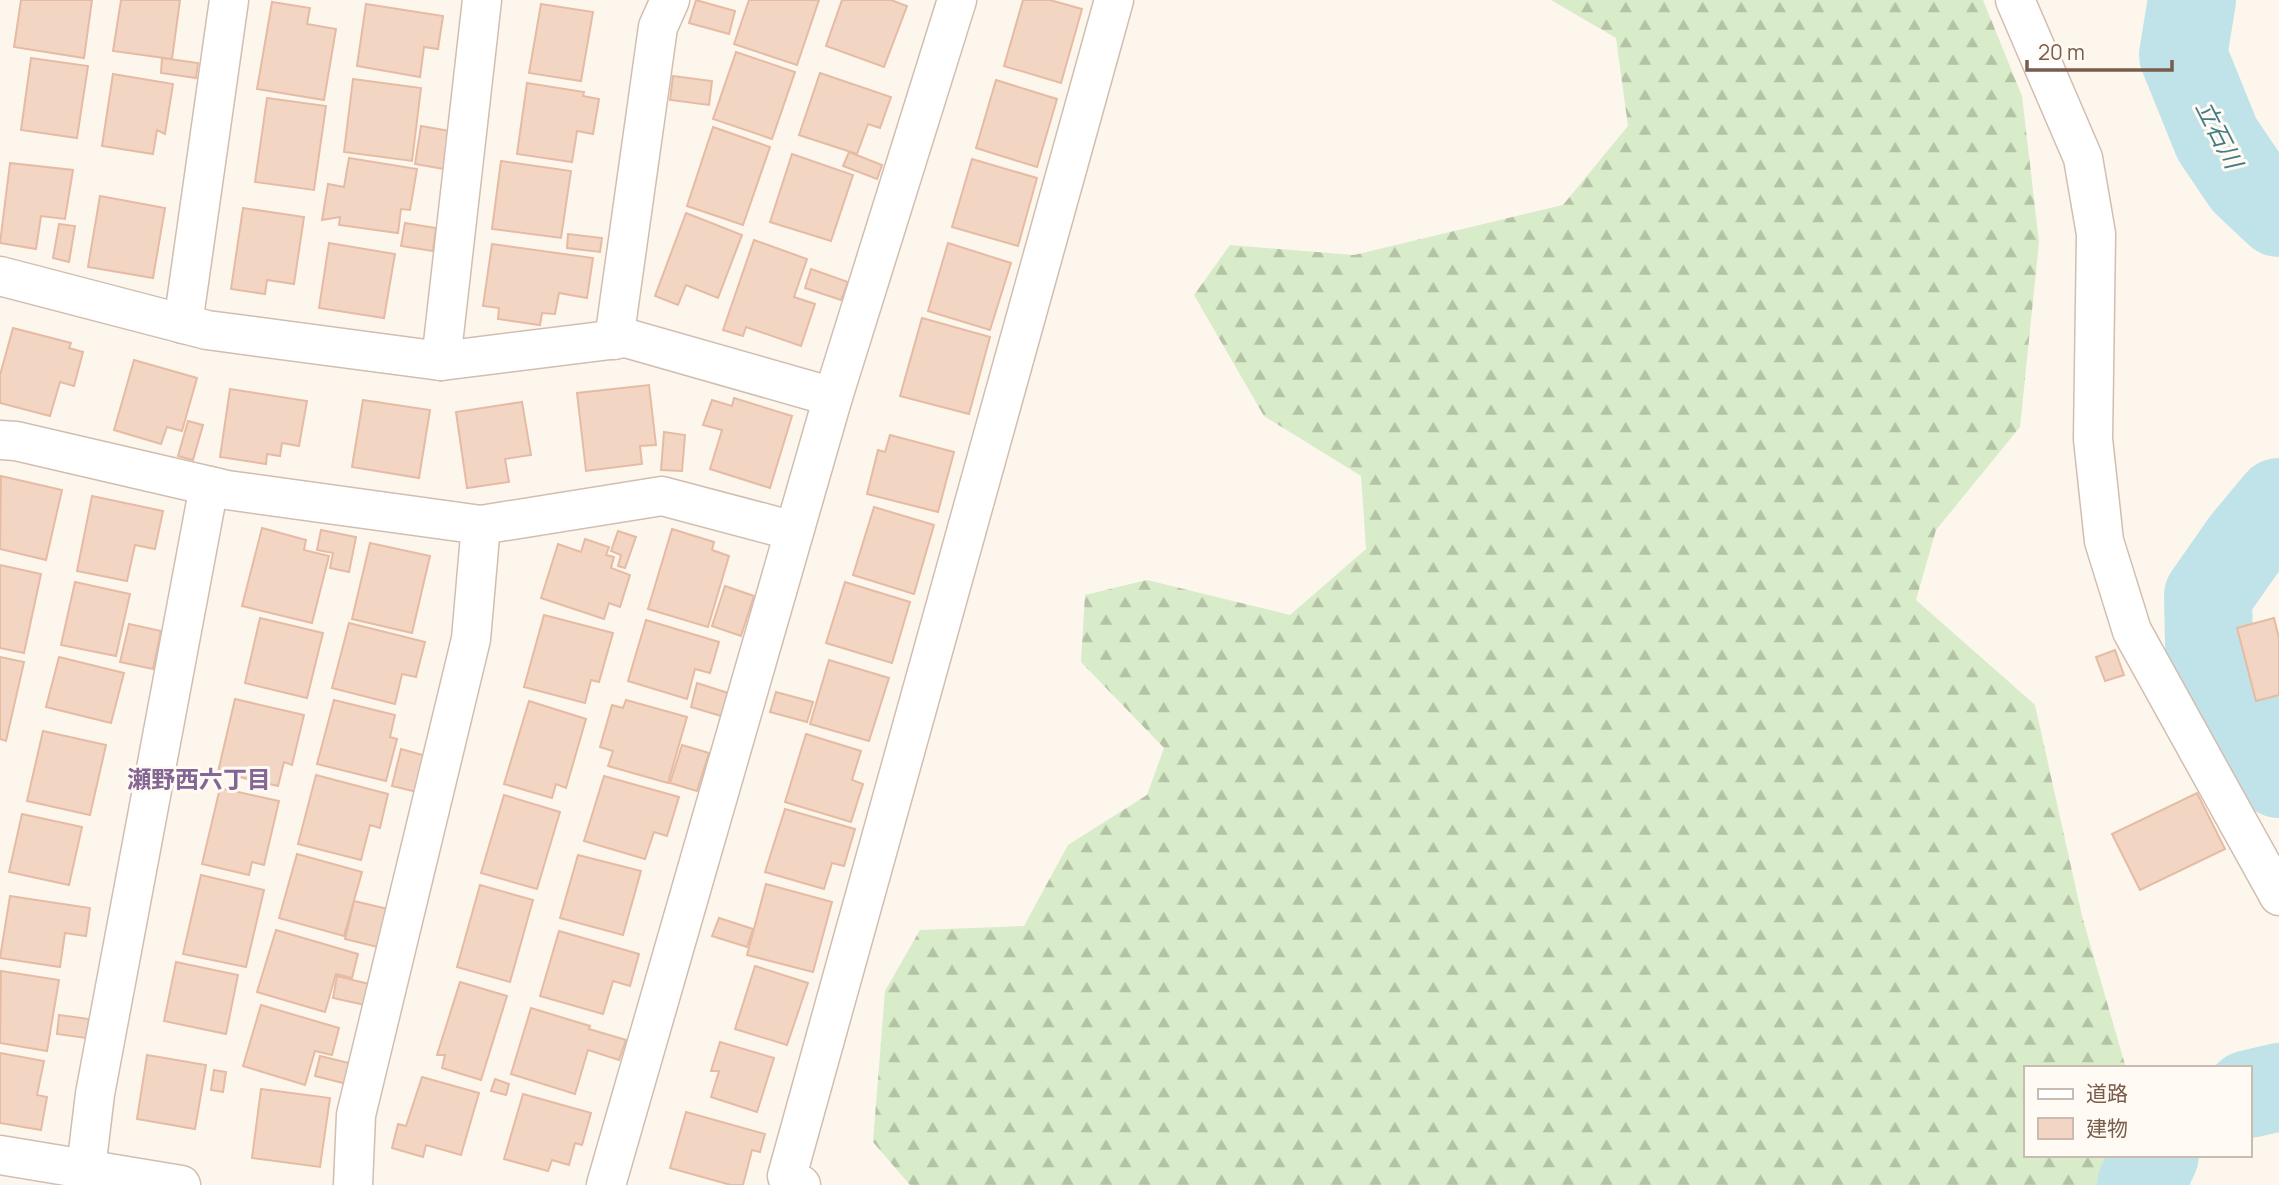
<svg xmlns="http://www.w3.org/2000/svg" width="2279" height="1185" font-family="Manrope,'Noto Sans JP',sans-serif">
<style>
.forest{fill:url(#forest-firs)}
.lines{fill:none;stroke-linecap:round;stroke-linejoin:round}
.river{stroke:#bfe3e8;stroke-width:88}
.building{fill:#f3d5c3;stroke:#e6bba3;stroke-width:2}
.street-casing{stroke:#d1beb0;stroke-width:41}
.street{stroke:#fff;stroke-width:38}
.labels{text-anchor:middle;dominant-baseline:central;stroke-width:6;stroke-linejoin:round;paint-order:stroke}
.water-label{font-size:24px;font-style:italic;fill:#437c86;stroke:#fffaf3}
.neighbourhood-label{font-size:24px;font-weight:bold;fill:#846695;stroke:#fffaf3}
</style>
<defs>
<pattern id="forest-firs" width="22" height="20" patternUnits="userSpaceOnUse" patternTransform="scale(1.75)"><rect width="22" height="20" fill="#d8ecc9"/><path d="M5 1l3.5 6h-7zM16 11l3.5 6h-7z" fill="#b4c2a5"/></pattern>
</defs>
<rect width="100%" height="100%" fill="#fdf6ec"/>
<path class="forest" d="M1551,0h432l39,96 17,146 -19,185 -84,103 -20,70 119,105 47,211 44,152h-101v87h84l-6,30h-1193l-37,-43 12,-151 35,-61 104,-4 44,-81 79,-50 17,-47 -83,-86 4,-67 62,-15 143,35 76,-66 -5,-73 -97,-60 -70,-121 36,-50 124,10 209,-50 65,-79 -12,-88z"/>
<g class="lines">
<g class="river">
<path d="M2192,0l-9,55 34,84 29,43 33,31"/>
<path d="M2279,502l-34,41 -37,53 1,48 10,36 60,94"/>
<path d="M2249,1094l30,-7"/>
<path d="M2141,1185l14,-30"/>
</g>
</g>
<g class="building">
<path d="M21,0h71l-8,58 -70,-11z"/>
<path d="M121,0h59l-8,59 -59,-8z"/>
<path d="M696,0l39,11 -6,23 -40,-11z"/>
<path d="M749,0h70l-22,65 -63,-21z"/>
<path d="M842,0h49l16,6 -23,61 -58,-21z"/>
<path d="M1023,0h27l32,9 -21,74 -57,-17z"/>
<path d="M272,2l38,6 -3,16 29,5 -12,71 -67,-11z"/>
<path d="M366,4l77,12 -5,33 -14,-2 -4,30 -63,-11z"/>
<path d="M541,4l52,8 -12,69 -52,-8z"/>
<path d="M736,52l59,20 -23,67 -59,-20z"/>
<path d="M31,58l57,8 -11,72 -56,-8z"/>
<path d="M162,58l36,5 -2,15 -35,-5z"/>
<path d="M820,73l71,24 -11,31 -12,-4 -11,30 -58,-19z"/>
<path d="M113,74l60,10 -8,50 -8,-4 -4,24 -51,-8z"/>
<path d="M673,76l39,5 -3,24 -39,-5z"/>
<path d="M353,79l68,9 -9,73 -68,-9z"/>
<path d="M996,80l61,19 -20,68 -61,-19z"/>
<path d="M527,83l57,9 -1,4 16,3 -6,35 -16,-3 -5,31 -55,-8z"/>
<path d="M267,98l59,8 -12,84 -59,-8z"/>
<path d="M421,126l29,5 -6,38 -29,-5z"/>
<path d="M713,127l57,20 -27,78 -56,-19z"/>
<path d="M849,152l33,13 -5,14 -34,-13z"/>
<path d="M792,154l61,21 -22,66 -61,-19z"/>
<path d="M349,158l68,11 -7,41 -9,-1 -3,24 -59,-8 1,-8 -18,3 6,-36 16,3z"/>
<path d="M972,159l65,19 -19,68 -66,-19z"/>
<path d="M501,161l70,10 -10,67 -69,-9z"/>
<path d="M10,163l63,7 -8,49 -24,-3 -5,33 -36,-6z"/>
<path d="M100,196l65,12 -12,70 -65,-11z"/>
<path d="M243,208l61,9 -10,67 -27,-4 -2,14 -34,-5z"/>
<path d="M686,213l56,22 -24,63 -32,-13 -8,20 -23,-9z"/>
<path d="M405,223l31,5 -3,23 -32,-5z"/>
<path d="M59,224l16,2 -6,36 -16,-4z"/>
<path d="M568,234l34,4 -2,14 -33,-4z"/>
<path d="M754,240l53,19 -13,38 21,7 -14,42 -55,-19 -3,9 -20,-6z"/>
<path d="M329,243l66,11 -11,64 -65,-10z"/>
<path d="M948,243l63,20 -21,67 -62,-19z"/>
<path d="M492,244l101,14 -6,40 -28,-5 -4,21 -13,-1 -2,12 -42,-6 1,-11 -16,-2z"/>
<path d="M811,269l37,13 -7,18 -36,-12z"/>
<path d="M922,318l68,19 -21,77 -69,-18z"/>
<path d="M13,328l58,15 -2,5 14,4 -9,34 -14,-4 -10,34 -50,-13v-28z"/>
<path d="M134,360l63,18 -15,53 -15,-4 -6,17 -47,-14z"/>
<path d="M649,385l7,60 -16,1 2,18 -56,7 -9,-78z"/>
<path d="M230,389l77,12 -8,45 -17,-3 -2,13 -13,-2 -1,10 -46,-7z"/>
<path d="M734,398l58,18 -22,72 -60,-19 12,-39 -19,-5 9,-25 20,6z"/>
<path d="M363,400l67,10 -11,68 -67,-11z"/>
<path d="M522,402l9,53 -26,4 4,23 -42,6 -11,-76z"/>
<path d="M188,421l15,4 -10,35 -15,-4z"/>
<path d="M664,432l21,3 -3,36 -21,-1z"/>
<path d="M890,435l64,17 -16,60 -71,-18 11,-44 7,2z"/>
<path d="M1,476l61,14 -16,70 -46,-11z"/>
<path d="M92,496l71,15 -8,38 -20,-4 -8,36 -50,-10z"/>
<path d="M874,507l60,18 -20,69 -61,-19z"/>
<path d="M262,528l44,12 -2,10 25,6 -17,67 -70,-17z"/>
<path d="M672,529l42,13 -2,8 17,6 -21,71 -60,-18z"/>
<path d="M321,530l35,7 -7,35 -19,-4 3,-15 -16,-3z"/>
<path d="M618,531l18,6 -11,31 -7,-2 3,-11 -10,-4z"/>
<path d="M585,539l24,8 -3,8 8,2 -3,11 19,7 -10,32 -11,-4 -5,16 -63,-21 17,-54 23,8z"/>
<path d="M370,543l60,13 -18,77 -60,-14z"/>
<path d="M0,565l41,9 -17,79 -24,-5z"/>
<path d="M75,582l55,12 -14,62 -55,-11z"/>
<path d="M845,582l65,20 -18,61 -66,-20z"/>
<path d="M725,586l29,10 -13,40 -29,-10z"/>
<path d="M544,615l69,18 -14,49 -8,-2 -6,23 -61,-16z"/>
<path d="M260,618l63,15 -16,65 -62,-15z"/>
<path d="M2274,618l5,20v57l-23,6 -19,-73z"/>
<path d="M646,620l73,22 -9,31 -15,-4 -8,30 -59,-18z"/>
<path d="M349,623l76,19 -9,35 -14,-3 -7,30 -63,-16z"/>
<path d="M129,624l32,7 -8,38 -33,-7z"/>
<path d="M2115,650l9,25 -19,6 -9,-24z"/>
<path d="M0,657l24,5 -18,79 -6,-2z"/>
<path d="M59,657l65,16 -13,50 -65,-16z"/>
<path d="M829,660l60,18 -20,63 -59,-17z"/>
<path d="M697,683l31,10 -7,23 -30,-9z"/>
<path d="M776,692l37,10 -6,20 -37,-10z"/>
<path d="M235,699l69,16 -12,50 -8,-3 -6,24 -60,-14z"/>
<path d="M334,700l61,15 -5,22 7,2 -11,42 -69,-17z"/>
<path d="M626,700l61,17 -19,66 -60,-17 5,-15 -13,-4 12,-42 11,3z"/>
<path d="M529,701l57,18 -20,69 -10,-4 -4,14 -48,-14z"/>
<path d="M43,731l63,14 -16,70 -63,-14z"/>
<path d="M806,734l55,17 -9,29 11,4 -12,38 -66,-20z"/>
<path d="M682,745l27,8 -12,38 -27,-8z"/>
<path d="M401,749l25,7 -9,36 -25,-6z"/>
<path d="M316,775l72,19 -8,34 -10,-3 -9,35 -63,-16z"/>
<path d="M604,776l75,21 -12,39 -13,-4 -9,27 -61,-18z"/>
<path d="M220,788l59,13 -15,64 -12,-3 -3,13 -47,-11z"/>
<path d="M2197,793l28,56 -85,41 -28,-56z"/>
<path d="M504,795l56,17 -23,77 -56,-16z"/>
<path d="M785,809l70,20 -11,37 -12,-3 -8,26 -59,-17z"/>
<path d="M22,814l60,13 -13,58 -60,-13z"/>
<path d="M297,854l65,18 -18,64 -65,-18z"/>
<path d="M578,855l63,16 -18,64 -63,-17z"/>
<path d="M201,875l63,15 -18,77 -63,-13z"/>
<path d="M766,884l66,18 -19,70 -66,-17z"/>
<path d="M480,885l53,15 -23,82 -53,-15z"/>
<path d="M10,896l80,12 -4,28 -21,-3 -5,34 -60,-9z"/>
<path d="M354,901l34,8 -10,38 -33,-8z"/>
<path d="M719,918l34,11 -6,18 -35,-11z"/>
<path d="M276,930l82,24 -6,24 -16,-4 -11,38 -68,-20z"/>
<path d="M559,931l80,23 -9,32 -17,-5 -10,33 -63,-18z"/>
<path d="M176,962l62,13 -12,59 -62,-13z"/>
<path d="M755,966l53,17 -21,62 -52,-16z"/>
<path d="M1,971l58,9 -12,71 -47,-8z"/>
<path d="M337,976l32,8 -4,21 -32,-7z"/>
<path d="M460,982l47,14 -26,84 -39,-12 3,-13h-8z"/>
<path d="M261,1005l78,23 -7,27 -17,-4 -10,34 -62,-19z"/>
<path d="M531,1008l59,18 -1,3 37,11 -7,20 -31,-10 -13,44 -64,-20z"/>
<path d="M59,1015l30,4 -3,19 -29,-4z"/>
<path d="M720,1042l54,16 -17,54 -46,-15 8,-26h-8z"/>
<path d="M0,1053l44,8 -7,34 10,2 -6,33 -41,-7z"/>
<path d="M147,1055l59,10 -11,64 -58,-10z"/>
<path d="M320,1056l33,8 -6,20 -32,-8z"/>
<path d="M214,1070l12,2 -3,20 -12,-2z"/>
<path d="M422,1077l57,16 -18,62 -35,-10 -3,12 -31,-9 6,-24 8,2z"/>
<path d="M495,1079l14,5 -3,11 -15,-4z"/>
<path d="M261,1089l69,9 -10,69 -68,-9z"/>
<path d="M523,1094l68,19 -9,32 -7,-2 -6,22 -17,-5 -4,11 -44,-12z"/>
<path d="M686,1112l79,22 -5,18 -8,-2 -9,35h-12l-61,-17z"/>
</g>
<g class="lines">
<g class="street-casing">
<g id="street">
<path d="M2015,0l68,158 13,76 -3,205 11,102 28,90 147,265"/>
<path d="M0,276l207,54 234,31 185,-23 207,59"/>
<path d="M183,324l46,-324"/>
<path d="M614,340l44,-313 12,-27"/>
<path d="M441,361l41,-361"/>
<path d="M0,440l16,1 211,49 254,35 181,-29 132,35"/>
<path d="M0,1155l181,30"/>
<path d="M84,1185l11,-91 114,-608"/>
<path d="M353,1185l3,-70 115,-476 10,-114"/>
<path d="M606,1185l227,-788 124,-397"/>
<path d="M801,1185l-14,-9 327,-1176"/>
</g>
</g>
<use href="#street" class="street"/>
</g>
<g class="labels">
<g class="water-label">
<text transform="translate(2220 134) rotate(63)">立石川</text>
</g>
<g class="neighbourhood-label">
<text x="199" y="778">瀬野西六丁目</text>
</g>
</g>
<rect x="2024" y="1066" width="228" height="91" fill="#fffaf3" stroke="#cabbb1" stroke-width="2"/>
<rect x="2038" y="1089" width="35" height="10" fill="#ffffff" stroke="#cabbb1" stroke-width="2"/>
<text x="2086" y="1101" font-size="21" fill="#7a5c4d">道路</text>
<rect x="2038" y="1118" width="35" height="21" fill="#f3d5c3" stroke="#cabbb1" stroke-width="2"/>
<text x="2086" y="1136" font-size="21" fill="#7a5c4d">建物</text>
<path d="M2027 60v10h145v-10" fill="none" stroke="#7a5c4d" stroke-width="3.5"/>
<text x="2038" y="60" font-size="21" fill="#7a5c4d" stroke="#fffaf3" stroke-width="5" paint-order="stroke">20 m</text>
</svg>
